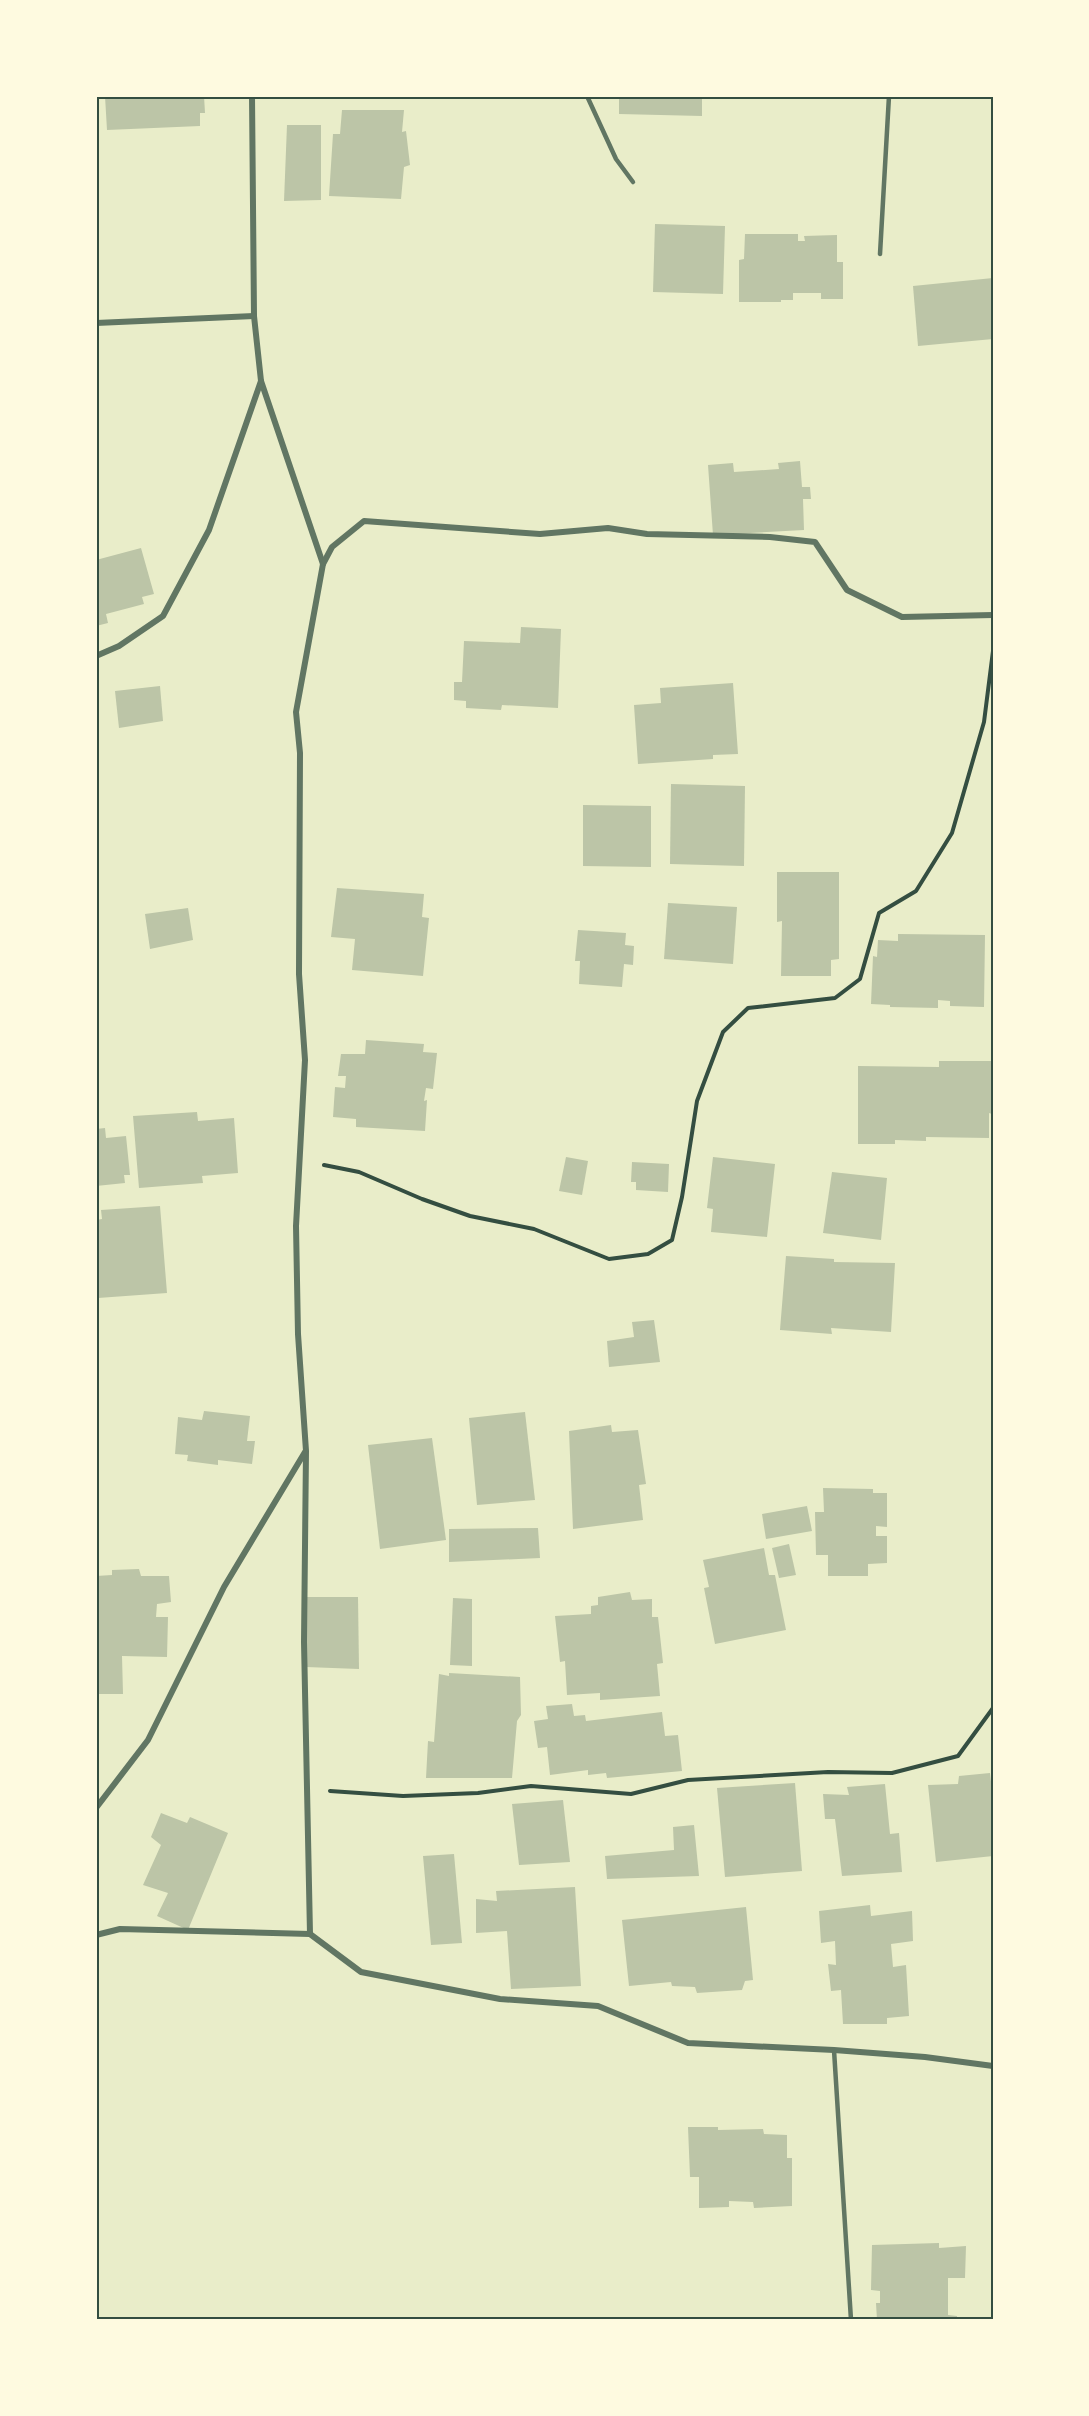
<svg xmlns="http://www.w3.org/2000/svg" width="1089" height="2416" font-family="'Titillium Web',sans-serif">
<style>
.building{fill:#bcc5a7}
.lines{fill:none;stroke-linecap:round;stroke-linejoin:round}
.path{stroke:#344e41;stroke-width:4}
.service{stroke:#617663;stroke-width:4.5}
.minor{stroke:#617663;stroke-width:6}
.neatline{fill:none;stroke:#344e41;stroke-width:2}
</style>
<rect width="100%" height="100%" fill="#e9edc9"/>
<g class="building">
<path d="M105,96h99l1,17h-5v13l-93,4z"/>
<path d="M619,96h83v20l-83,-2z"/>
<path d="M342,110h62l-2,22 4,-1 4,34 -6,2 -3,32 -72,-3 4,-62h7z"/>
<path d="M287,125h34v75l-37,1z"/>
<path d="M655,224l70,2 -2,68 -70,-2z"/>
<path d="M745,234h53v7h7l-1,-5 33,-1v27h6v37h-22v-6h-28v7h-12v2h-42v-42l5,-1z"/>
<path d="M993,278v61l-75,7 -5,-60z"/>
<path d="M800,461l2,26h8l1,12h-8l1,31 -91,5 -5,-70 25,-2 1,9 45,-3 -1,-6z"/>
<path d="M141,548l13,46 -12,3 2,7 -38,10 2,9 -12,3v-66z"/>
<path d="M521,627l40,2 -3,79 -56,-3 -1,5 -35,-2v-7l-12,-1v-18h8l2,-41 56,2z"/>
<path d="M733,683l5,71 -25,1v4l-75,5 -4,-59 27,-2 -1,-15z"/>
<path d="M160,686l3,35 -44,7 -4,-37z"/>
<path d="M671,784l74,2 -1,80 -74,-2z"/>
<path d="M583,805l68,1v61l-68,-1z"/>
<path d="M777,872h62v87l-8,1v16h-50l1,-55 -5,1z"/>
<path d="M337,888l87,6 -2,23 7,1 -6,58 -71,-6 3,-31 -24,-2z"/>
<path d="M668,903l69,4 -4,57 -69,-5z"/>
<path d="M188,908l5,32 -43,9 -5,-35z"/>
<path d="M578,930l48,3 -1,12 9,1 -1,19 -9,-1 -2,23 -43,-3 1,-23h-5z"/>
<path d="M898,934l87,1 -1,72 -34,-1v-5l-12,-1v8l-48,-1v-2l-19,-1 2,-48 4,1 1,-17 20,1z"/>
<path d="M366,1040l58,4 -1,8 14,1 -4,36 -7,-1 -2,13 3,-1 -2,31 -69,-4v-8l-23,-2 2,-30 10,1 1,-12h-8l3,-22h24z"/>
<path d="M939,1061h53v53l-3,-1v25l-63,-1v4l-31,-1v4h-37v-78l81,1z"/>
<path d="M197,1112l1,9 36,-3 4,55 -36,3 1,7 -64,5 -6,-72z"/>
<path d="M105,1128l1,10 20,-2 4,39h-6l1,8 -29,3v-57z"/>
<path d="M566,1157l22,4 -6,34 -23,-4z"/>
<path d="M713,1157l62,7 -8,73 -56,-5 2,-23 -6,-1z"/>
<path d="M632,1162l37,2 -1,28 -32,-2v-8h-5z"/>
<path d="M832,1172l55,6 -6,62 -58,-7z"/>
<path d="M160,1206l7,87 -69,5 -2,-8v-70l6,-1 -1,-9z"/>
<path d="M786,1256l48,3v3l61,1 -4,69 -60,-4 1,6 -52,-4z"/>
<path d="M654,1320l6,42 -51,5 -2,-26 27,-4 -2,-15z"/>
<path d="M204,1411l46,5 -3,25h8l-3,23 -34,-4v5l-31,-4 1,-6 -13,-1 3,-37 24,3z"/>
<path d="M525,1412l10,88 -58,5 -8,-87z"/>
<path d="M611,1425l1,7 26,-2 8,54 -7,1 4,35 -70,9 -4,-98z"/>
<path d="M432,1438l14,102 -66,9 -12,-104z"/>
<path d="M823,1488l50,1v4h14v34l-11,-1v10h11v27l-19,1v12h-40v-21h-12l-1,-43h9z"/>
<path d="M807,1506l5,25 -46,8 -4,-25z"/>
<path d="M538,1528l2,30 -91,4v-33z"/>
<path d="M789,1544l7,31 -17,3 -7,-30z"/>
<path d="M764,1548l5,27h6l11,55 -71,14 -11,-56 5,-1 -6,-27z"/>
<path d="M139,1569l2,7h28l2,26 -14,2 -1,13h12l-1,40 -45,-1 1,38h-27v-118l16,-1v-5z"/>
<path d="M630,1592l2,8 20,-1v18h6l5,46 -6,1 3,32 -60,4v-7l-33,2 -2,-34 -5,1 -5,-46 36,-2v-8l7,-1v-8z"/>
<path d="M307,1597h51l1,72 -53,-2z"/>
<path d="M453,1598l19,1v67l-22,-1z"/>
<path d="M449,1673l71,4 1,38 -4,6 -5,57h-86l2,-37 6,1 5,-68 10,2z"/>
<path d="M572,1704l2,12 11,-1 1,6 76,-9 3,24 13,-1 4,36 -75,7 -1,-5 -18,2v-5l-38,5 -3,-28 -9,1 -4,-27 14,-2 -2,-13z"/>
<path d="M990,1773l3,26v57l-57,6 -8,-77 30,-1 1,-8z"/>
<path d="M795,1783l7,88 -77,6 -8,-89z"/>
<path d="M885,1784l5,50 9,-1 3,39 -60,4 -7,-57h-10l-2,-25 26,1 -2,-8z"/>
<path d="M563,1800l7,62 -51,3 -7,-61z"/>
<path d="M161,1813l26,10 3,-6 38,16 -40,97 -31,-14 11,-23 -25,-8 18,-40 -10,-8z"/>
<path d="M694,1825l5,51 -92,3 -2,-23 69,-6 -1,-23z"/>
<path d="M454,1854l8,89 -31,2 -8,-89z"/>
<path d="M575,1887l6,99 -70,3 -4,-58 -31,2v-34l21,2 -1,-10z"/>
<path d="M870,1905l1,11 41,-5 1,30 -22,3 2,23 13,-2 3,51 -22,2v6h-44l-2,-34 -10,1 -3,-27 8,1 -1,-24 -14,2 -2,-32z"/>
<path d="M746,1907l7,73 -8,1 -3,9 -45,3 -2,-6 -23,-1 -1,-4 -42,4 -7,-66z"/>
<path d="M688,2127h30v3l45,-1 1,5 23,1v23h5v48l-38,2 -1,-6 -24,-1v6l-30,1v-31h-9z"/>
<path d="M939,2243v5l27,-2 -1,32h-17v37l9,1v4h-80l-1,-17h4v-12l-9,-1 1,-45z"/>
</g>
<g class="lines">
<g class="path">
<path d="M324,1165l35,7 63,27 48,17 64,13 75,30 39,-5 24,-14 10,-43 15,-96 26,-69 25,-24 87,-10 25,-19 19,-66 37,-22 36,-58 32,-111 9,-71"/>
<path d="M330,1791l73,5 75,-3 53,-7 100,8 57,-14 140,-8 64,1 66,-17 35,-48"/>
</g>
<g class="service">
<path d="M587,96l29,63 17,23"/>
<path d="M880,254l9,-158"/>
<path d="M834,2050l17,270"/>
</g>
<g class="minor">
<path d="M252,96l2,220 7,65 62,183 -27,148 4,41 -1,221 6,86 -9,166 2,108 8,117 -2,191 6,292 51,38 139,27 98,7 90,37 146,7 91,7 68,9"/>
<path d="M96,323l158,-7"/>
<path d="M323,564l9,-17 32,-26 176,13 68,-6 39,6 123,3 45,5 32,48 55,27 91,-2"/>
<path d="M96,656l23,-10 44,-30 46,-86 52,-149"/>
<path d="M96,1808l52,-68 76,-153 81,-135"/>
<path d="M96,1935l24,-6 190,5"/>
</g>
</g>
<rect width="1089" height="2416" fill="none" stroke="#fefae0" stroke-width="195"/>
<rect x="98" y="98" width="894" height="2220" class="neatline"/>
</svg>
